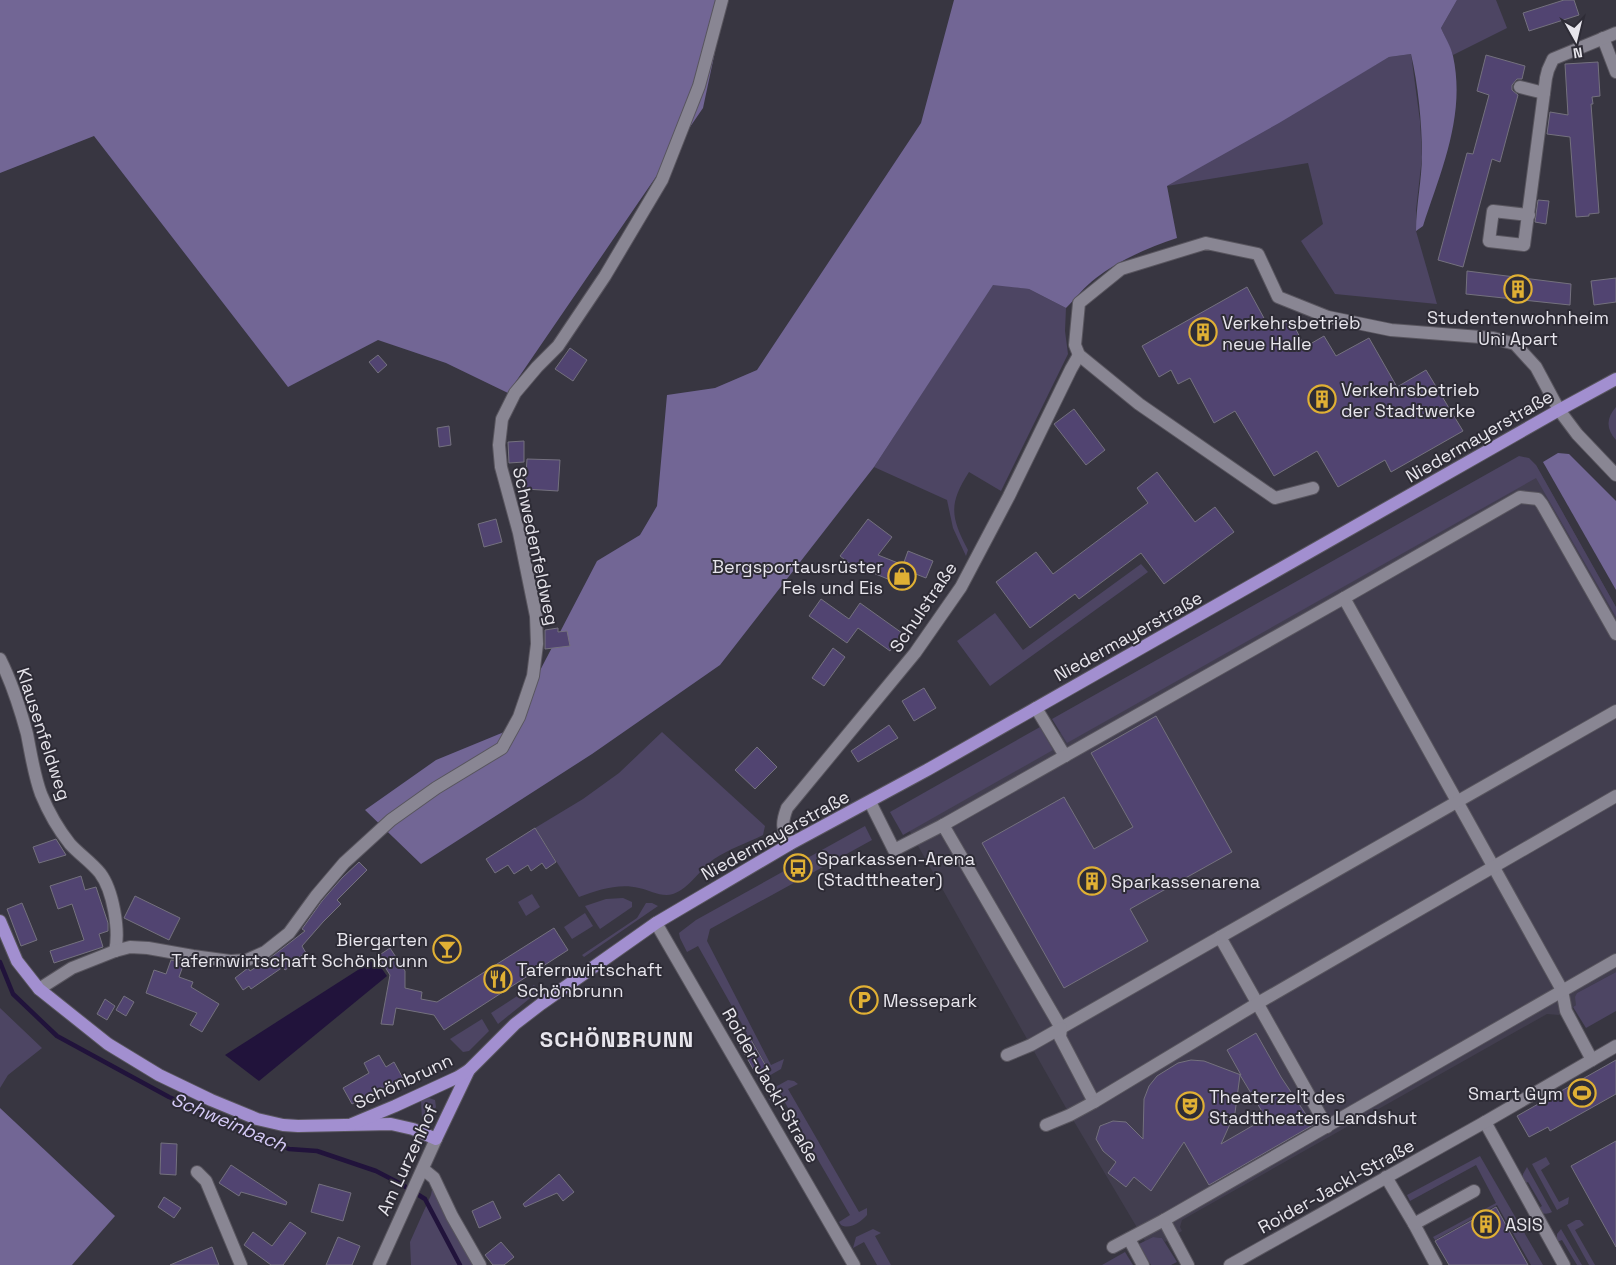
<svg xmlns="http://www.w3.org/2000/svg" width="1616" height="1265" font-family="'Space Grotesk',sans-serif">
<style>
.built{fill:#423e4f}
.green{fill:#4d4563}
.forest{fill:#726695}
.water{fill:#21133b}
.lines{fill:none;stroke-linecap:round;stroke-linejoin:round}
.stream{stroke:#21133b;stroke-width:4.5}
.building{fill:#514471;stroke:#74717e;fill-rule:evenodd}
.minor-casing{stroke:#58555e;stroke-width:14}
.major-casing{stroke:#58555e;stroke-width:14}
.minor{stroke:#898693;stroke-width:12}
.major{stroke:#a28fd0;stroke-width:12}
.labels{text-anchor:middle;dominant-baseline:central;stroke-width:4;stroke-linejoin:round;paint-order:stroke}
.poi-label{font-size:18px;fill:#e7e5ec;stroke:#2e2c36;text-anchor:start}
.street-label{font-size:18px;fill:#e7e5ec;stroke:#2e2c36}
.water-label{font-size:19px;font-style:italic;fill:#d5caf7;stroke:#2e2c36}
.district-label{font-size:22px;font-weight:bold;letter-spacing:1px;fill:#e7e5ec;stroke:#2e2c36}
</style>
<rect width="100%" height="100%" fill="#383641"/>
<path class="built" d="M1536,465l80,142v365l-39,21 -1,12 -17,10 -12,-1 -365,206 -2,7 2,4 -17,11 -3,-4 -9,-1 -8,4 -79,-133 -162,-287z"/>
<g class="green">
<path d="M1457,0h39l11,28 -54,27 -12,-27z"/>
<path d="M1411,54l9,67 2,36 -6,53v21l21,73 -102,-10 -34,-53 22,-17 -15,-61 -141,23 222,-129z"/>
<path d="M993,284l36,5 37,19 -1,23 3,23 -67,137 -32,-19c-21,32 -18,46 -1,78l-2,6 -13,-28 -6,-28 -73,-33z"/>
<path d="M1616,407v33c-10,-11 -10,-22 0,-33z"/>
<path d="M1519,456l10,2 7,7 80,142v10l-80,-139 -469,265 -15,-24z"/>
<path d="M1141,564l7,8 -158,114 -33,-45 38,-28 28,37z"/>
<path d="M1040,727l13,23 -150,85 -13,-23z"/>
<path d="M662,732l103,94 -2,9c-16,8 -34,14 -49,24 -14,10 -24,29 -41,35 -11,4 -23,-4 -34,-6 -20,-5 -41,2 -60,9l-44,-69 48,-29 36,-26z"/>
<path d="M865,826l7,14 -162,89 -3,12 64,124 13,-6 -3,10 -14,8h-9l-2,-3 11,-7 -16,-29 -5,2 -3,-5 4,-2 -49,-87 -11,6 -7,-14 -1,-5 17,-13z"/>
<path d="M532,894l8,13 -14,9 -8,-14z"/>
<path d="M623,898l9,4v5l-32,22 -15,-23 21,-7z"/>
<path d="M646,903h6l6,3 -74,51 -2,-2 55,-37z"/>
<path d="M585,913l8,13 -21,13 -8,-12z"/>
<path d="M1616,972v39l-30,17 -13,-21 3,-2 -1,-8 2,-4z"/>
<path d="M534,985l5,6 -41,33 -7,-11z"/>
<path d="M0,1008l42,40 -34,27 -8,13z"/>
<path d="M482,1019l7,12 -20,20 -6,1 -13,-13z"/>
<path d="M788,1080l6,1 4,3 -10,5 71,123 8,-4v7c-6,7 -17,15 -26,10l-2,-3 11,-7 -70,-121 -11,6 -1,-9z"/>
<path d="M429,1098l6,2 1,7 -7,13 -7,-1 -1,-18z"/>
<path d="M1480,1156l63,109h-12l-34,-60 -62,35 -2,-3 63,-34 -20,-38 -66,36 -3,-6z"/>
<path d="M1546,1157l4,7 -9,6 18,32 10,-5 -1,7 -11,6 -25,-46z"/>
<path d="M1527,1167l25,45c-6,3 -10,2 -15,-3l5,-3 -14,-24 -5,2v-10z"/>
<path d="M434,1178l46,87h-69l-1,-23 21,-47z"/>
<path d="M1576,1220h4l4,5 -9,5 20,35h-6l-22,-40z"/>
<path d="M873,1229l8,4 -6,3 16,29h-14l-13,-23 -11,6 3,-11z"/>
<path d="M1561,1229l21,36h-5l-15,-25 -5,2v-8z"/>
<path d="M1153,1237l9,1 15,24 -6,3h-20l-12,-21z"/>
<path d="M1125,1252l8,13h-31z"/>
</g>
<g class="forest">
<path d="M0,0h726l-23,108 -195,285 -62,-30 -68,-23 -90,47 -194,-251 -94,37z"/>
<path d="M954,0h503l-16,28c4,9 10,19 12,28 13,59 -12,115 -30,170l-7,5c0,-26 6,-51 6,-77 0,-30 -4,-70 -11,-100l-22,3 -110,66 -112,63 10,52c-27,9 -58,22 -81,40 -11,8 -20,20 -30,30l-37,-19 -36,-4 -119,182 -154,198 -128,89 -171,110 -56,-54 71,-50 73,-30 88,-169 43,-26 17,-29 10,-111 48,-7 42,-18 164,-247z"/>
<path d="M1558,453l11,1 47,47v89l-73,-128z"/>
<path d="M0,1108l115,108 -43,49h-72z"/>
</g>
<path class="water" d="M375,959l12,17 -128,105 -34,-26z"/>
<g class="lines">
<path class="stream" d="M0,962l13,32 44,42 112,61 120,52 28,2 59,20 25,13 24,15 35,66"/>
</g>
<g class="building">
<path d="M1564,0h10l5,15 -50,16 -6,-18z"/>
<path d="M1486,55l39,11 -3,13h-5l-5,6v5l6,5 -10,37 -8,30 -8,-3 -29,108 -25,-7 29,-107 6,1 16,-59 -12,-4z"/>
<path d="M1598,62l2,34 -8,1 1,7h-2l8,109 -10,1v2l-13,1 -6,-80 -23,-3 3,-22 18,3 -3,-51z"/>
<path d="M1538,200l11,1 -3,23 -11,-2z"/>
<path d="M1467,271l104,13 -1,21 -104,-11z"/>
<path d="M1616,278v24l-22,3 -3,-24z"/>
<path d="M1247,287l24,44 20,-11 14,27 19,-11 12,20 33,-18 28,49 29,-17 37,61 -72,41 -6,-12 -47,27 -21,-36 -43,25 -39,-65 -21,12 -24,-45 -12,6 -7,-14 -12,7 -17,-31z"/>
<path d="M570,348l17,12 -14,21 -18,-12z"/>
<path d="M378,355l9,10 -9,8 -9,-11z"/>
<path d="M1074,409l31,41 -19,15 -32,-41z"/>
<path d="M449,426l2,19 -12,2 -2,-19z"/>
<path d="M524,441v21l-15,1 -1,-21z"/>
<path d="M527,459l33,1 -2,31 -33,-2z"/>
<path d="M1157,472l38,50 20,-15 19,25 -70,52 -23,-31 -62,46 -4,-5 -45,34 -34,-46 40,-30 17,22 95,-71 -11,-15z"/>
<path d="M496,519l6,23 -18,5 -6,-23z"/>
<path d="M868,519l24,18 -14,18 25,10 5,-14 25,10 -7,17 -13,-5 -6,14 -41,-17 -3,4 -23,-18z"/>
<path d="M821,599l28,20 11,-16 42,30 -12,18 -32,-23 -11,15 -38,-27z"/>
<path d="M558,628v4l9,-1 3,15 -25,3v-19z"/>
<path d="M833,648l12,9 -21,29 -12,-8z"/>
<path d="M924,688l12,20 -22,13 -12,-20z"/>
<path d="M1156,716l76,136 -102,57 18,32 -84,47 -82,-145 82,-46 30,52 39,-22 -42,-74z"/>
<path d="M889,725l9,13 -40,24 -7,-11z"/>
<path d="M757,747l20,20 -22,22 -20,-19z"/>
<path d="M535,828l21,34 -10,7 -4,-6 -11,8 -3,-6 -14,9 -6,-9 -13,8 -9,-14z"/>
<path d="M56,839l10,16 -27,8 -6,-16z"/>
<path d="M359,862l8,8 -30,30 4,4 -18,18 -21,24 4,7 -11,7 2,2 -12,8 -2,-3 -32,22 -2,-3 -6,4 -8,-12 13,-10 2,3 20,-13 35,-27 -3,-2 20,-28 20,-23z"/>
<path d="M81,876l4,14 11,-3 12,36v8l-9,3 4,13 -49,16 -4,-12 34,-11 -12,-36 -14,5 -8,-23z"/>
<path d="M135,896l45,22 -11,22 -45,-22z"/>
<path d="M22,903l15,37 -16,6 -14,-37z"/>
<path d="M554,928l14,22 -124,80 -10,-15 -38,-7 -3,17 -12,-1 9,-49 -12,-19 12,-8 15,23v17l17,4 -1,7 16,3z"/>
<path d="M171,960l13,3 -5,14 14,5 -2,5 28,17 -17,28 -12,-7 7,-12 -51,-20 8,-23 12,4z"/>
<path d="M124,996l10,6 -8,14 -10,-6z"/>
<path d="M105,999l10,7 -8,14 -10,-6z"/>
<path d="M1256,1033l25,44 32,48 -104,60 -25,-43 -33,49 -17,-14 -8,10 -18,-14 8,-11 -13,-11 -7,-12 4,-13 13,-5 13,1 17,17 1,-40 5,-13 8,-10 21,-13 13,-3 13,1 37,14 -14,-25zM1240,1075l26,43 -45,26 14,-31z"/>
<path d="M750,1038l17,30 -11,6 -17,-30z"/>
<path d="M379,1055l7,12 8,-5 10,18 -20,11 -2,-4 -30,17 -9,-16 26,-15 -5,-10z"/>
<path d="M1616,1060v34l-66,37 -2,-4 -19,10 -12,-21z"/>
<path d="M1616,1141v106l-45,-81z"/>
<path d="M161,1143l16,1 -1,31 -16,-1z"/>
<path d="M231,1165l56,37 -1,3 -45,-13 -2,4 -20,-13z"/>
<path d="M559,1174l15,18 -11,9 -6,-8 -32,14 -2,-3z"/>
<path d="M319,1184l32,9 -8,28 -32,-9z"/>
<path d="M164,1197l17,11 -7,10 -16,-11z"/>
<path d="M493,1201l8,17 -22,10 -7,-17z"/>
<path d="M1496,1207l32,58h-79l-14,-24z"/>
<path d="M290,1222l16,11 -23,32h-12l-27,-20 9,-13 19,14z"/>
<path d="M338,1237l22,9 -8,19h-26z"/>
<path d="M501,1242l13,15 -10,8h-11l-8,-10z"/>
<path d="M212,1247l7,18h-49z"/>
</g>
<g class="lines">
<g class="minor-casing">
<g id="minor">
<path d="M1603,38l13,34"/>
<path d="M1520,87l24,6"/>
<path d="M1529,215l-36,-4 -4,30 35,4 22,-167 2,-8 5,-11 63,-26"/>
<path d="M1313,488l-38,10 -136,-94 -60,-49 -4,-10 4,-42 42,-34 85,-26 52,11 20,43 50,20 63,13 102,8 22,6 21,23 23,43 18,24 39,41"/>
<path d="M1344,598l218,392 4,21 26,49"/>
<path d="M0,659c12,24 20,49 27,75 4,20 7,41 14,60 7,17 17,35 29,50 9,10 21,18 30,29 13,17 20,58 15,78"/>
<path d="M1036,708l29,48"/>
<path d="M870,802l24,48 49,-25 118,203 159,-91 107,190"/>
<path d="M943,825l401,-227 176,-101 18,2 4,5 74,130"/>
<path d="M790,844c-8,-16 -9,-20 -3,-36l128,-155 46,-66 48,-91 62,-127 8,-14"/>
<path d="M656,923l198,342"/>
<path d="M1220,937l396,-226"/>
<path d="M39,989l33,-21 43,-17 15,-4 18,1 45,8 37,5 17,-1 18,-8 24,-19 27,-37 28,-33 47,-43 45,-32 66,-40 17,-31 14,-41 4,-32 -1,-28 -17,-83 -18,-66 -2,-22 3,-26 13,-26 22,-26 21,-21 47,-70 57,-96 37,-94 23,-86"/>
<path d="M1061,1028l-1,9 34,65 164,-99 358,-207"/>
<path d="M1007,1055l24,-10 30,-17"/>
<path d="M1485,1122l79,143"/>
<path d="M1046,1125l24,-10 24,-13"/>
<path d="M423,1169l11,9 18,38 28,49"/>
<path d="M197,1172l9,9 35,84"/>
<path d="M1386,1177l28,47 22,41"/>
<path d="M1164,1220l24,45"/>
<path d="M1414,1224l60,-33"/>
<path d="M1129,1239l14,26"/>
<path d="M1113,1247l51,-27 452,-260"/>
<path d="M379,1265l57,-126"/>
<path d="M1230,1265l255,-143 131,-76"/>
</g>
</g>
<g class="major-casing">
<g id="major">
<path d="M0,921l17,40 22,28 69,55 51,31 52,25 46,19 26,6 15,1 93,-2 22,5 23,10 33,-69"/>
<path d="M352,1124l43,-18 63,-29 11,-7 46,-46 26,-20 115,-81 134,-79 137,-74 632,-360 57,-31"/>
</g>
</g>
<use href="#minor" class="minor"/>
<use href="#major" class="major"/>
</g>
<defs>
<g id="building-ring" transform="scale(1.4375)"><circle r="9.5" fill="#2e2c36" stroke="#e0b034" stroke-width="1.5"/><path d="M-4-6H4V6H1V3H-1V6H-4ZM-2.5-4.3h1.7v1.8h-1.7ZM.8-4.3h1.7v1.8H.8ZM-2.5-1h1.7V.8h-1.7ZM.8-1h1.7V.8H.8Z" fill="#e0b034"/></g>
<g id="shop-ring" transform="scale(1.4375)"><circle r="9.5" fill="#2e2c36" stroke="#e0b034" stroke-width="1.5"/><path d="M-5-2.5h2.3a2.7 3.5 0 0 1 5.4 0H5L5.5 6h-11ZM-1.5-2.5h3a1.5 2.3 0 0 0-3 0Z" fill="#e0b034"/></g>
<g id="bus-ring" transform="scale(1.4375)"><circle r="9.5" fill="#2e2c36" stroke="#e0b034" stroke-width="1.5"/><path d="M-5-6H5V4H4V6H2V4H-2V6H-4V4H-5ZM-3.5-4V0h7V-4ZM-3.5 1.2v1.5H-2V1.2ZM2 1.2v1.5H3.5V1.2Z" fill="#e0b034"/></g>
<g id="bar-ring" transform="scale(1.4375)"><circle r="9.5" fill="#2e2c36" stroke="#e0b034" stroke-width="1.5"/><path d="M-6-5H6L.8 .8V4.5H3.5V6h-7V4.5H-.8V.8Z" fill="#e0b034"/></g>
<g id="restaurant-ring" transform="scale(1.4375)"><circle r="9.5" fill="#2e2c36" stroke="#e0b034" stroke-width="1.5"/><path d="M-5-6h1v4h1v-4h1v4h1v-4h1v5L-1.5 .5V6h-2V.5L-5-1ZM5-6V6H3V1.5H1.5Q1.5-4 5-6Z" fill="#e0b034"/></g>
<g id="parking-ring" transform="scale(1.4375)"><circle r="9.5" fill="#2e2c36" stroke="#e0b034" stroke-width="1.5"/><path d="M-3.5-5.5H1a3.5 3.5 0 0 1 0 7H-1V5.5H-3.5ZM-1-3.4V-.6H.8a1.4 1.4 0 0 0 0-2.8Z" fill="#e0b034"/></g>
<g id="stadium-ring" transform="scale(1.4375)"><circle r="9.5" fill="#2e2c36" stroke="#e0b034" stroke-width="1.5"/><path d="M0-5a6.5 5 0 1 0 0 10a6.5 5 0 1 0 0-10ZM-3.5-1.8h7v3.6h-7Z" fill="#e0b034"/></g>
<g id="theatre-ring" transform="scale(1.4375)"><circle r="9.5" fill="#2e2c36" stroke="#e0b034" stroke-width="1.5"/><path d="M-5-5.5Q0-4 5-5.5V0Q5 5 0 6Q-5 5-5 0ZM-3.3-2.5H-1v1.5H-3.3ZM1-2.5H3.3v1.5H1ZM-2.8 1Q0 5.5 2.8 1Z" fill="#e0b034"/></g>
</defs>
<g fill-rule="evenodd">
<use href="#building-ring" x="1518" y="289"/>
<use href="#building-ring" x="1203" y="332"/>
<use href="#building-ring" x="1322" y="399"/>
<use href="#shop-ring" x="902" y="576"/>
<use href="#bus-ring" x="798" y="868"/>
<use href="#building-ring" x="1092" y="881"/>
<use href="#bar-ring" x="447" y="949"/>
<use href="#restaurant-ring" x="498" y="979"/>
<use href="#parking-ring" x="864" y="1000"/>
<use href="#stadium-ring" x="1582" y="1093"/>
<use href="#theatre-ring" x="1190" y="1106"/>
<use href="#building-ring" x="1486" y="1224"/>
</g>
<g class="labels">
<g class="poi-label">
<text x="1518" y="317" text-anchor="middle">Studentenwohnheim<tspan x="1518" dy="21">Uni Apart</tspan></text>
<text x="1222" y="322">Verkehrsbetrieb<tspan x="1222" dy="21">neue Halle</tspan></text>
<text x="1341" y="389">Verkehrsbetrieb<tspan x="1341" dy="21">der Stadtwerke</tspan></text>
<text x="883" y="566" text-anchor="end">Bergsportausrüster<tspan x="883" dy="21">Fels und Eis</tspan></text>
<text x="817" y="858">Sparkassen-Arena<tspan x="817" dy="21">(Stadttheater)</tspan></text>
<text x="1111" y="881">Sparkassenarena</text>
<text x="428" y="939" text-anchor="end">Biergarten<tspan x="428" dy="21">Tafernwirtschaft Schönbrunn</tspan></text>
<text x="517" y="969">Tafernwirtschaft<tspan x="517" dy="21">Schönbrunn</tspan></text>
<text x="883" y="1000">Messepark</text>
<text x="1563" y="1093" text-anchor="end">Smart Gym</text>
<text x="1209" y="1096">Theaterzelt des<tspan x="1209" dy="21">Stadttheaters Landshut</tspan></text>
<text x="1505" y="1224">ASIS</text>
</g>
<g class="street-label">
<text transform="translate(1479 436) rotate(-30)">Niedermayerstraße</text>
<text transform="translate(536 546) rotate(78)">Schwedenfeldweg</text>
<text transform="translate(923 607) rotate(-56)">Schulstraße</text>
<text transform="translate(1128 636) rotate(-29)">Niedermayerstraße</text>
<text transform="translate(44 734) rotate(72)">Klausenfeldweg</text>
<text transform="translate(775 835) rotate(-29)">Niedermayerstraße</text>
<text transform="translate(403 1081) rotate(-25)">Schönbrunn</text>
<text transform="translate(771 1085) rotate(60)">Roider-Jackl-Straße</text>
<text transform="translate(407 1160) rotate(-65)">Am Lurzenhof</text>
<text transform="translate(1336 1186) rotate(-29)">Roider-Jackl-Straße</text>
</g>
<g class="water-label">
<text transform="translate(229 1122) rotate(23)">Schweinbach</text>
</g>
<g class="district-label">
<text x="617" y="1039">SCHÖNBRUNN</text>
</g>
</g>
<g transform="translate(1576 40) rotate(172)" stroke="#2e2c36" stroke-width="4" paint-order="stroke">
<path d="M0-4L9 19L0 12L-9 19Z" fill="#e7e5ec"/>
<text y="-8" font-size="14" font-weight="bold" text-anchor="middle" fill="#e7e5ec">N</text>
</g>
</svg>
